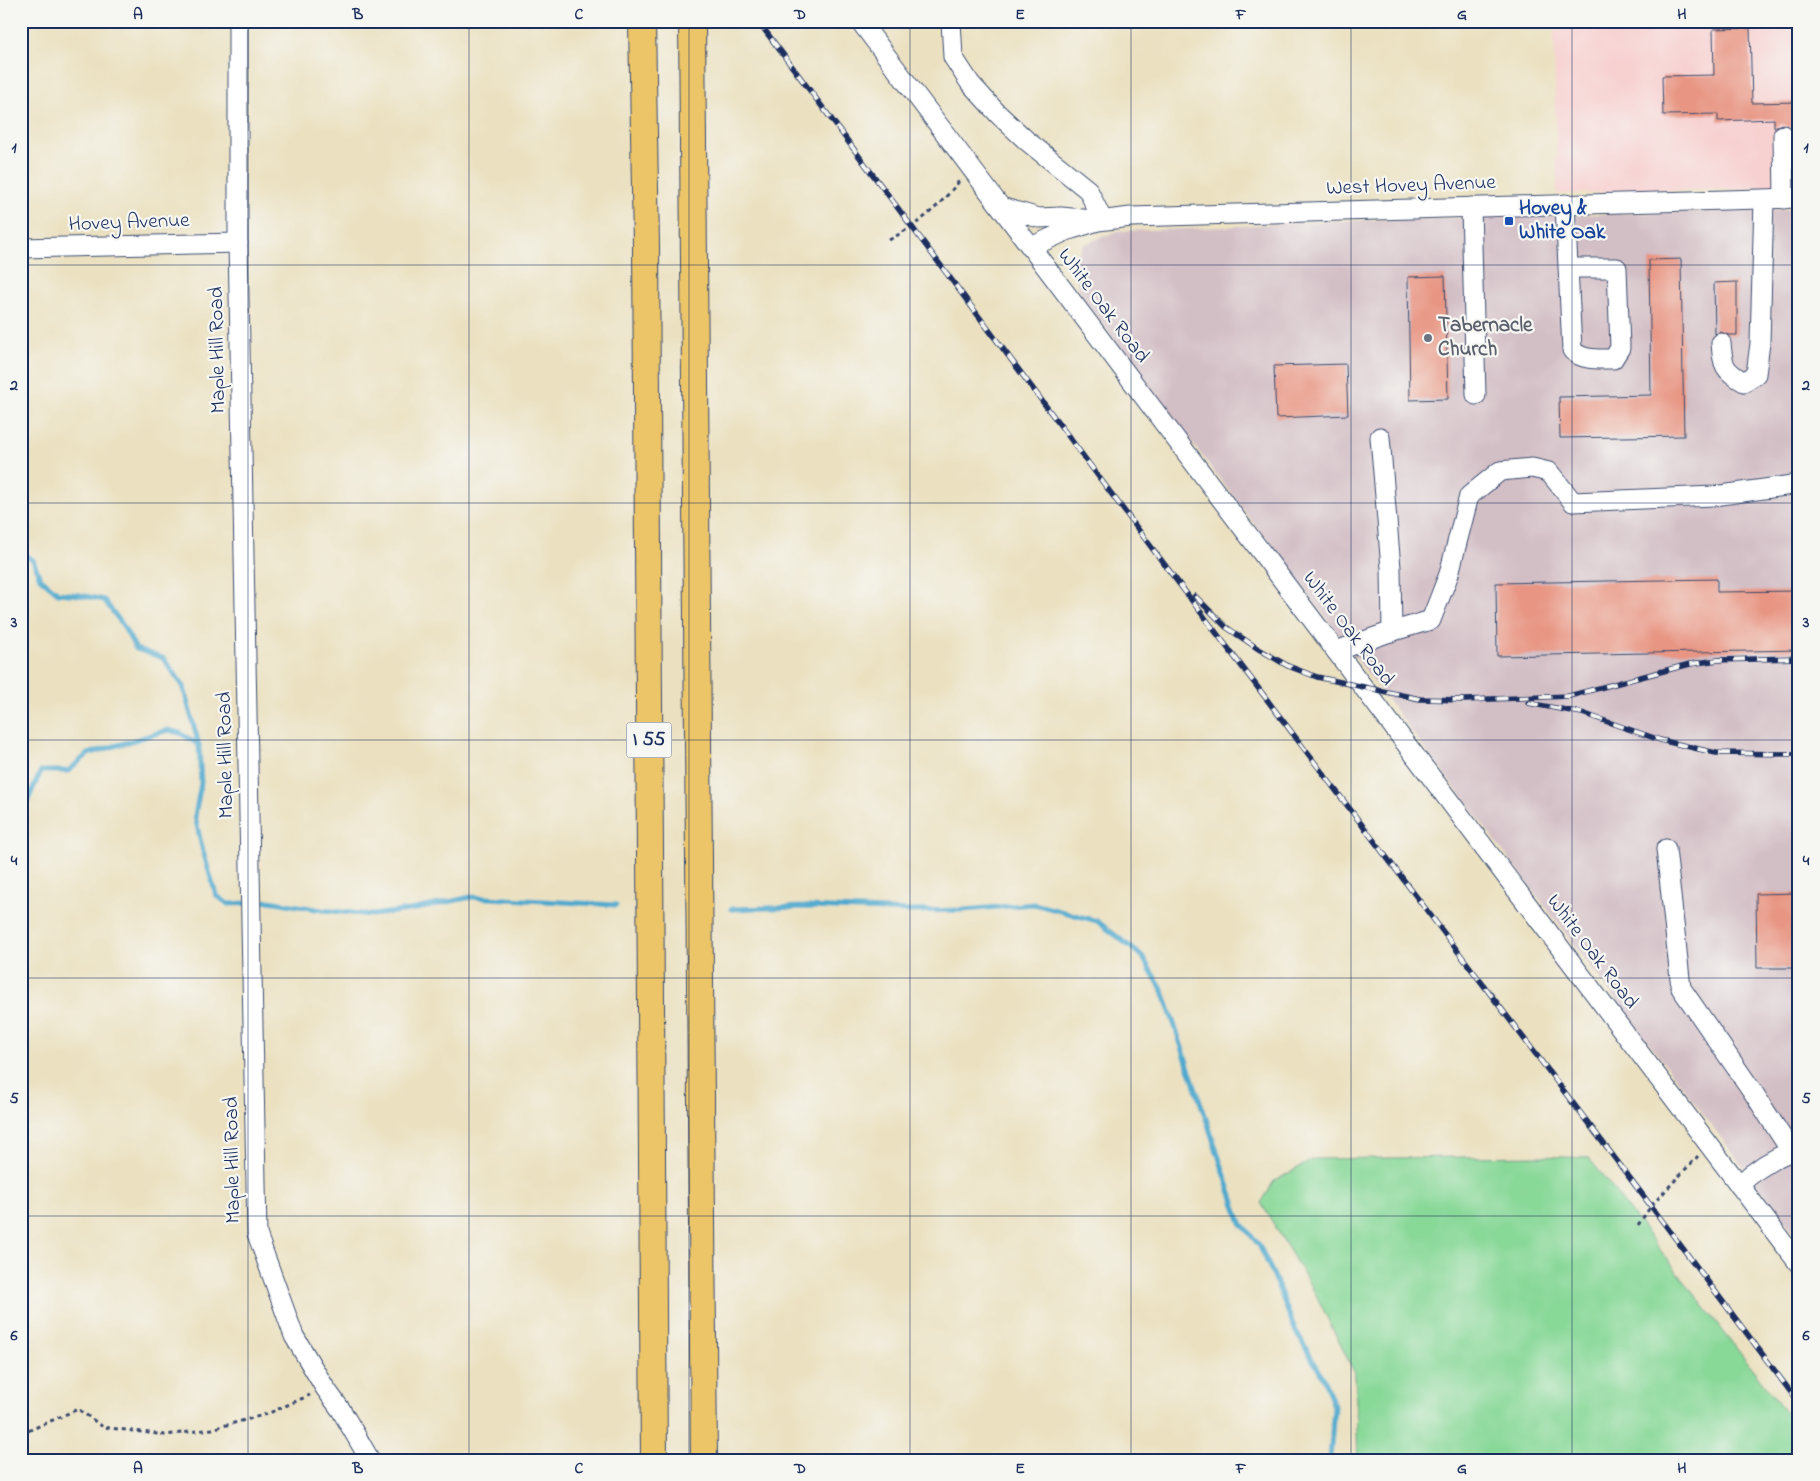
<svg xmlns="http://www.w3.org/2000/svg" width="1820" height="1481" font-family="'Indie Flower',sans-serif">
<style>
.built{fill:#f7d0d0}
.industrial{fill:#d2bec5}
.green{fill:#88d898;stroke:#52847b}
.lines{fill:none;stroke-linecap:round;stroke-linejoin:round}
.stream{stroke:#50a9ce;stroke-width:5}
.building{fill:#e89583}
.minor-casing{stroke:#3a4a6d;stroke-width:21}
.highway-casing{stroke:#3a4a6d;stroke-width:28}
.path{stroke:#3a4a6d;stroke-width:3;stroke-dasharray:4 4;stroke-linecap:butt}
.minor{stroke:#fff;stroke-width:19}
.highway{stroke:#edc569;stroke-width:26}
.rail-casing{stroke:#1b2f5e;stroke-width:5.5}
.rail{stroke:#f6f6f2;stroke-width:4;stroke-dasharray:11;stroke-linecap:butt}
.grid{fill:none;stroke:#1b2f5e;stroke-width:1;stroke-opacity:0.55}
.transit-dot{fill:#1a4fb4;stroke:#f6f6f2;stroke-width:2}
.worship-dot{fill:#6b7280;stroke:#f6f6f2;stroke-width:2}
.labels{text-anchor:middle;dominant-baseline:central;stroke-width:4.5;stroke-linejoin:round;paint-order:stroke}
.shield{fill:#f6f6f2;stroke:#5d6b8a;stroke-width:1}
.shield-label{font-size:20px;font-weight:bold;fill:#1b2f5e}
.street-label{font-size:21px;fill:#1b2f5e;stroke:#f6f6f2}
.transit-label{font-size:21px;font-weight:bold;fill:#164399;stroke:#f6f6f2;text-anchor:start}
.worship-label{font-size:21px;font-weight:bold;fill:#5b616d;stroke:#f6f6f2;text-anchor:start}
.neatline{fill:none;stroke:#1b2f5e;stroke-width:2}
.grid-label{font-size:16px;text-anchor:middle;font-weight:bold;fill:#1b2f5e}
</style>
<rect width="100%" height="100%" fill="#f6f6f2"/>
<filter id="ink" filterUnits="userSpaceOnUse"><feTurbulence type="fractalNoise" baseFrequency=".02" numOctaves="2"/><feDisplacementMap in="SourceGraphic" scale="10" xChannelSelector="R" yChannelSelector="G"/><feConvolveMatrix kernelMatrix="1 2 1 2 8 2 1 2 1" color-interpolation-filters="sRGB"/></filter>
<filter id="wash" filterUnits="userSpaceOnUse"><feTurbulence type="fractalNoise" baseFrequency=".0096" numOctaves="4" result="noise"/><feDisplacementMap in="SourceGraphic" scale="20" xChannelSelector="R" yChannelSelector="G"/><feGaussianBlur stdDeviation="1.12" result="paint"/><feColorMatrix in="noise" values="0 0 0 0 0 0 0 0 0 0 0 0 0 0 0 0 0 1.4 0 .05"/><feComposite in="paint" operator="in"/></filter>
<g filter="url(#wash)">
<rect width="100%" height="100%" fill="#ebe1c1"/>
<path class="built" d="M1717,21h82v166l-242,7 -3,-164z"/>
<path class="industrial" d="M1799,209v1031l-717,-942 -5,-18 -3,-18 9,-17 34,-14 70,-2 147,-8z"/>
<path class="green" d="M1540,1156l49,2 210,271v31h-441l-3,-86 -39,-79 -55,-92 13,-22 40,-22z"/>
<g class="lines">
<g class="stream">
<path d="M21,553l12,7 7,18 18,15 22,2 24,5 18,24 14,25 27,9 20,28 16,59 2,38 -6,33 7,32 14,47 12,9 18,-1"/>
<path d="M21,804l6,-2 14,-31h27l20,-17 80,-24 12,3 19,12"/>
<path d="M255,903l14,-2 53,9 50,5 44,-6 55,-12 145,8"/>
<path d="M731,909l77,-2 103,4 52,-1 71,-6 63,17 45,35 21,35 78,232 18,22 15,31 22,56 27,45 11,29 -4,54"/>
</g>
</g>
<g id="blocks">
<g class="building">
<path d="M1750,28l2,75 47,-1v25h-9l-8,-3 -8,3v-8l-56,2v-7l-55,1 -1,-39 52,-1 -1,-46z"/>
<path d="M1681,259l3,177 -124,2 -1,-41 92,-2 -2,-135z"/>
<path d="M1445,276l3,123 -38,1 -2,-123z"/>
<path d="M1737,282v53h-8l-9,-3 -5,2 -1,-51z"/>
<path d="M1346,364l2,51 -72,3 -2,-52z"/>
<path d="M1717,579v13l82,-1v59l-302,6 -1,-73z"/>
<path d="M1799,893v75h-42l-1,-74z"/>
</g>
</g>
</g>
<g filter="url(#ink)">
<use href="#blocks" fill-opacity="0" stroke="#3a4a6d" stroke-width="1"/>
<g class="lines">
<g class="minor-casing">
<g id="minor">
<path d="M238,21v222l19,991 37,102 31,52 16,22 29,50"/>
<path d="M860,21l939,1243"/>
<path d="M951,21l2,36 17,26 28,31 29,27 61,49 14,29"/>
<path d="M1783,135l1,64"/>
<path d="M1565,204l7,146c11,11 27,9 41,9l7,-11 -3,-80h-49"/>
<path d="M1001,207l38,11 22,-1 32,3"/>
<path d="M1471,207l5,188"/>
<path d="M1031,247l35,-16 32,-10 33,-4 668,-19"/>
<path d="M21,248l217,-5"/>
<path d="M1721,343c2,22 2,27 23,39l12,-8 4,-31 4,-143"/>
<path d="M1380,437l11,131 1,64"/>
<path d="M1336,651l51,-18 44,-13 18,-46 20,-78 31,-25 32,-3 17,4 24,30 141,-6 85,-12"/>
<path d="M1666,849l15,139 72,104 38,59"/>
<path d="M1739,1185c18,-17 36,-29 60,-36"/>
</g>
</g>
<g class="highway-casing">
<g id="highway">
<path d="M642,21l4,225 8,1214"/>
<path d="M692,21l12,1439"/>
</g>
</g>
<g class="path">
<path d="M889,240c31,-17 49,-32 71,-60"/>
<path d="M1638,1225l13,-19 47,-50"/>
<path d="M21,1434l57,-25 25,18 62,8 47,-6 55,-15 43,-19"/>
</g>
<use href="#minor" class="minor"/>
<use href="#highway" class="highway"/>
<g class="rail-casing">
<g id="rail">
<path d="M758,21l394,527 499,658 148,197"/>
<path d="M1195,596l31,31 31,21 31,18 29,11 103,22 45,1 104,-4 121,-32 28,-4 80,-2"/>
<path d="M1528,703l54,10 78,27 56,13 75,1"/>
</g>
</g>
<use href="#rail" class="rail"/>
</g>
</g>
<path class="grid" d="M248,21v1439M469,21v1439M689,21v1439M910,21v1439M1131,21v1439M1351,21v1439M1572,21v1439M21,265h1778M21,503h1778M21,740h1778M21,978h1778M21,1216h1778"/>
<rect class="transit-dot" x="1504" y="216" width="10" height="10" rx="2.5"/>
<circle class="worship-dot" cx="1428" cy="338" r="5"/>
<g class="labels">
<rect class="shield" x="626.5" y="722.5" width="45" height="35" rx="4"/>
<g class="shield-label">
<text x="649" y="740">I 55</text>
</g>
<g class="street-label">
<text transform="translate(1411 186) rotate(-2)">West Hovey Avenue</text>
<text transform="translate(129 223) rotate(-2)">Hovey Avenue</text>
<text transform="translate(1103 306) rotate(53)">White Oak Road</text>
<text transform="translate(218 350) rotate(-91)">Maple Hill Road</text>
<text transform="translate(1348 629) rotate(53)">White Oak Road</text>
<text transform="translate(226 755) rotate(-91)">Maple Hill Road</text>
<text transform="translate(1592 952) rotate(53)">White Oak Road</text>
<text transform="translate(233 1160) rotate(-91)">Maple Hill Road</text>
</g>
<g class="transit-label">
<text x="1519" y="209">Hovey &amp;<tspan x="1519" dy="24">White Oak</tspan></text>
</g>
<g class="worship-label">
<text x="1438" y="326">Tabernacle<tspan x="1438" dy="24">Church</tspan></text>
</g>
</g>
<rect width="1820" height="1481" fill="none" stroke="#f6f6f2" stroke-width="55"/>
<rect x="28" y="28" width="1764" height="1426" class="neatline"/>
<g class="grid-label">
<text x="138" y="19">A</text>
<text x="358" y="19">B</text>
<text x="579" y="19">C</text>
<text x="800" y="19">D</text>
<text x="1020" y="19">E</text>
<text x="1241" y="19">F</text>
<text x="1462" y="19">G</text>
<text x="1682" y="19">H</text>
<text x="14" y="152">1</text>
<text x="1806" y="152">1</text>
<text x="14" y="390">2</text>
<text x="1806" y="390">2</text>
<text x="14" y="627">3</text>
<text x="1806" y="627">3</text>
<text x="14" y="865">4</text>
<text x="1806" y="865">4</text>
<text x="14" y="1103">5</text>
<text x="1806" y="1103">5</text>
<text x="14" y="1340">6</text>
<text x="1806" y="1340">6</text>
<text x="138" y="1473">A</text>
<text x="358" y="1473">B</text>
<text x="579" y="1473">C</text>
<text x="800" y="1473">D</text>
<text x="1020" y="1473">E</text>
<text x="1241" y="1473">F</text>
<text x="1462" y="1473">G</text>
<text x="1682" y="1473">H</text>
</g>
</svg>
